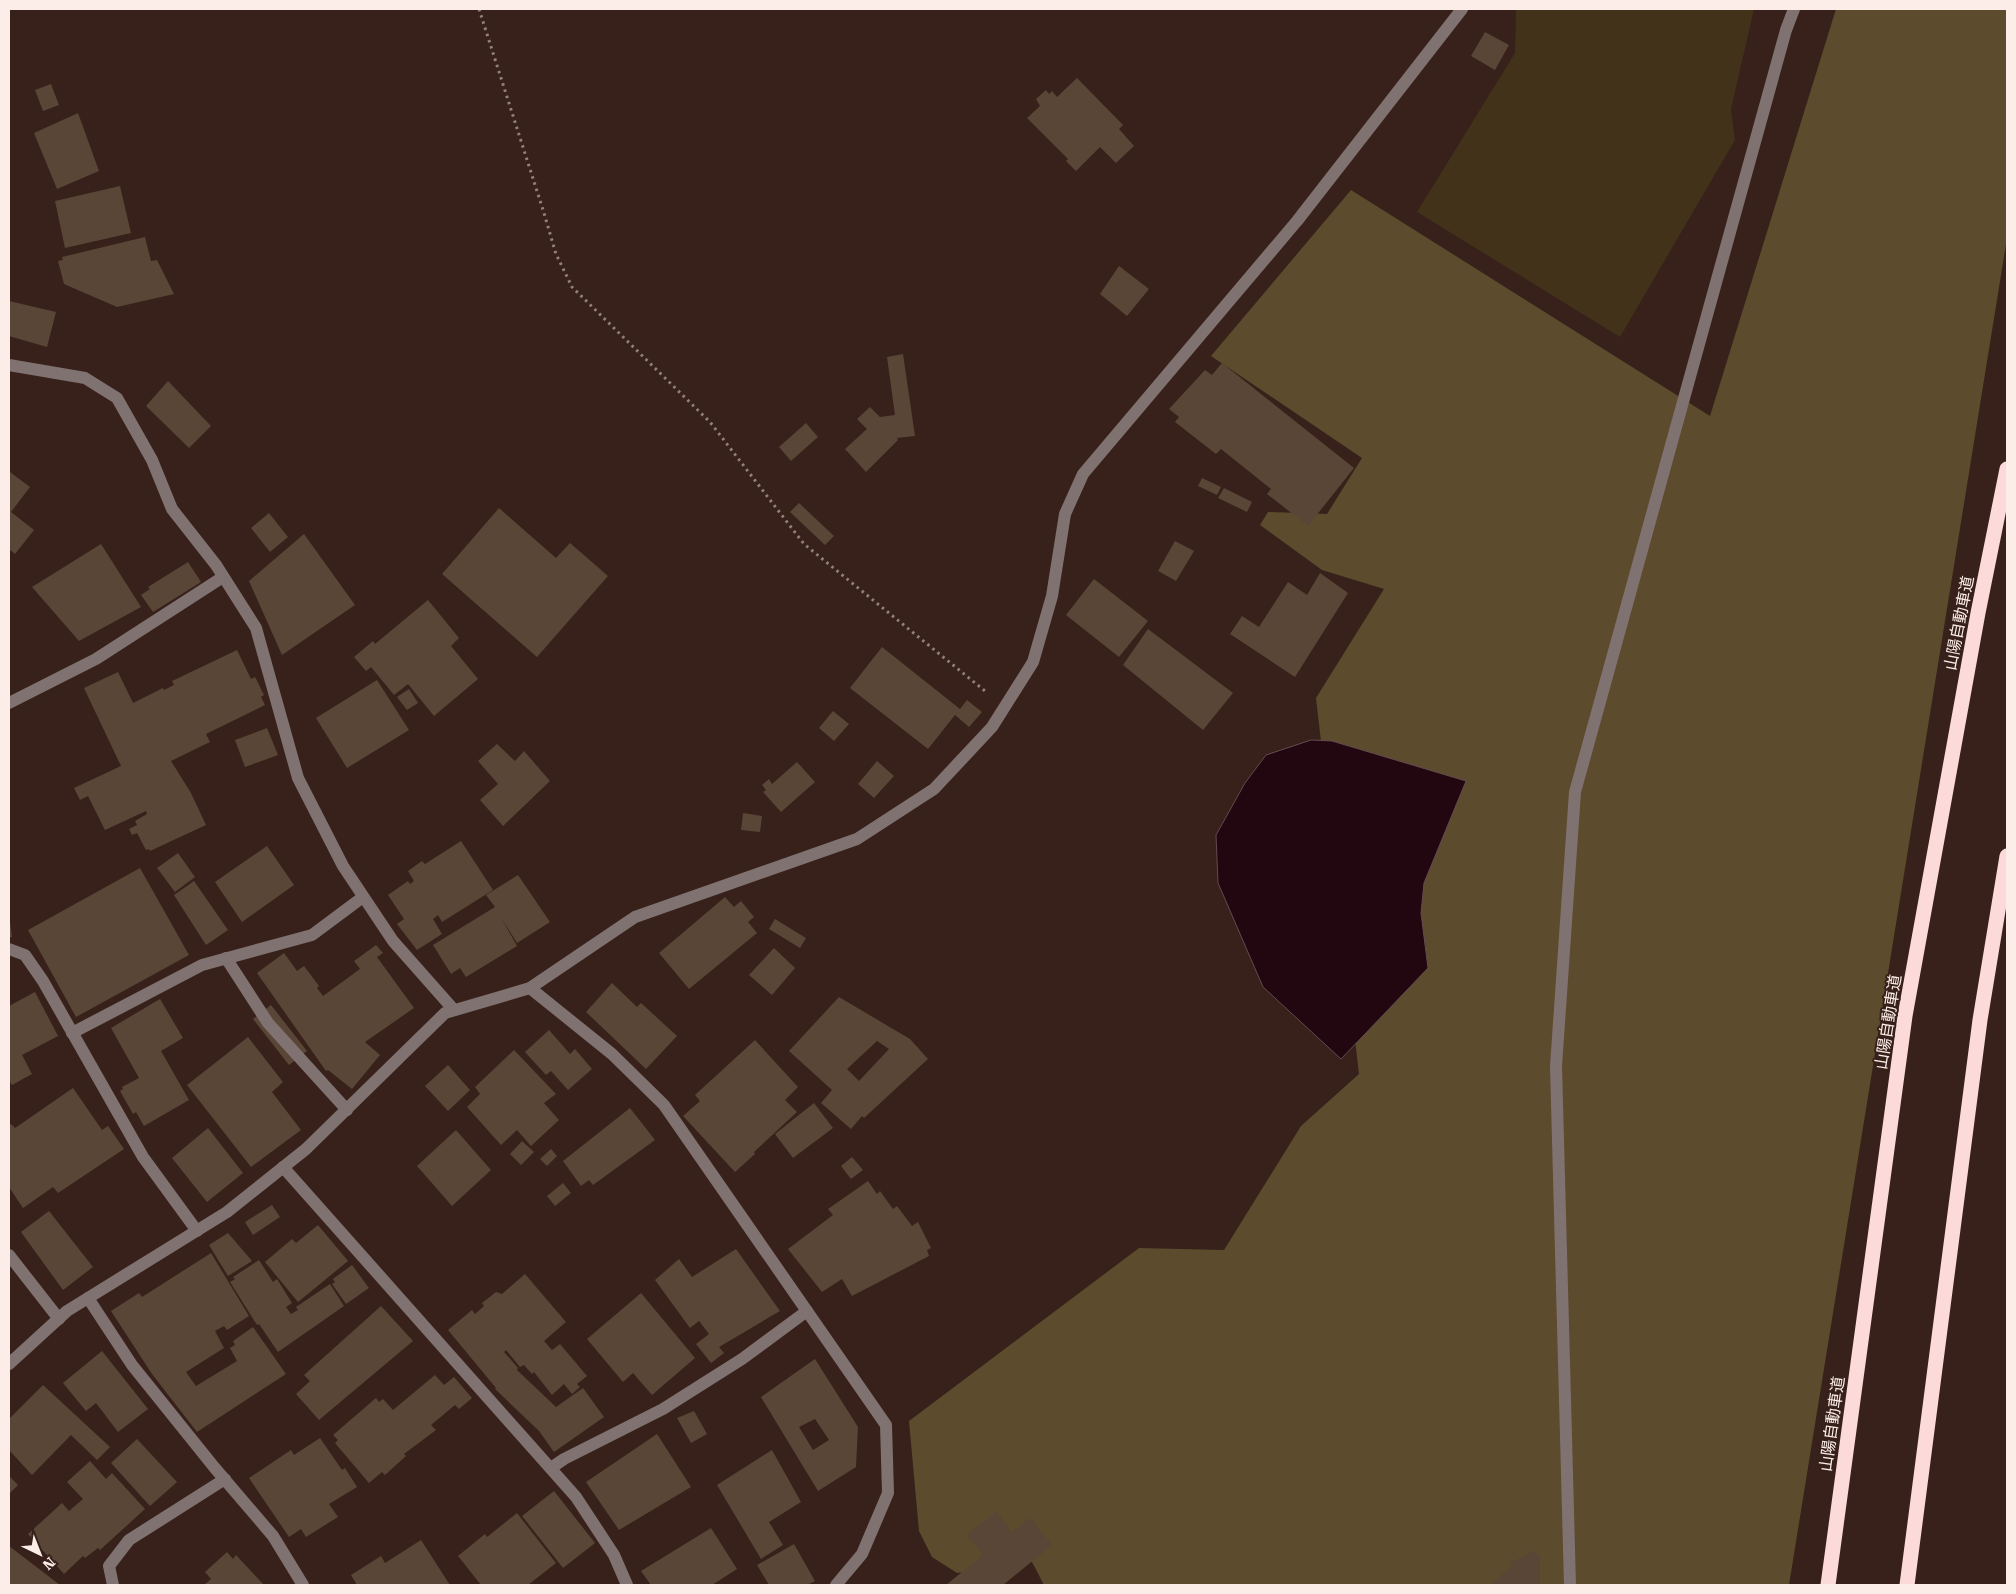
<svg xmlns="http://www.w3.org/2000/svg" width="2016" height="1594" font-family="'Roboto Serif','Noto Sans JP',serif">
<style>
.green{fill:#42321a}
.forest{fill:#5d4b2d}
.water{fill:#220610;stroke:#634b51}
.building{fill:#5a4637;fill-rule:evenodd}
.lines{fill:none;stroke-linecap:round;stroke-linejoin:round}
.path{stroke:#928079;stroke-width:3;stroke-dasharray:2.5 4;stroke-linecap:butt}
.minor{stroke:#7f7271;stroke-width:12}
.highway{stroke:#fbdad9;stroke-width:15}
.labels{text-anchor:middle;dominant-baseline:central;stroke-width:4;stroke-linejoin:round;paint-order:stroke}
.street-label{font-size:16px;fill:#fcede8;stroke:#37211a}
</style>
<rect width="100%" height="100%" fill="#37211a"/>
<path class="green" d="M1516,9h238l-23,100 4,31 -115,197 -203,-125 98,-159z"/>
<path class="forest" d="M1836,9h171v229l-218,1347h-745l-12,-23 -75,11 -25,-16 -13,-26 -10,-110 230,-173 85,2 77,-124 58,-52 -43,-376 68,-109 -62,-19 -62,-45 8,-13 59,2 35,-56 -151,-102 140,-166 359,226z"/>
<path class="water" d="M1311,740l21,1 134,40 -42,102 -3,30 7,55 -87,91 -78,-72 -45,-104 -2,-48 29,-52 21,-28z"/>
<g class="building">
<path d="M1485,32l24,13 -14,25 -24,-14z"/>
<path d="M1077,78l46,47 -4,4 15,17 -18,17 -16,-16 -24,24 -10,-10 2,-2 -41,-41 13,-12 -4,-7 10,-9 3,4 3,-3 5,6z"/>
<path d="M51,84l8,21 -16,6 -8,-21z"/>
<path d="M78,113l21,58 -42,18 -23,-56z"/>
<path d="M120,186l11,47 -66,15 -10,-47z"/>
<path d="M145,237l6,24 6,-1 17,34 -57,13 -53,-23 -6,-23 5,-1 -1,-3z"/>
<path d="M1119,266l30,23 -22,27 -27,-22z"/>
<path d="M9,301l47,11 -9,35 -38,-11z"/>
<path d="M903,354l12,82 -18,2 1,2 -32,32 -21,-23 22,-20 -10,-10 13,-12 10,10 15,-2 -8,-58z"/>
<path d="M1222,363l132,105 -46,58 -41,-32 4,-5 -50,-40 -5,5 -41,-32 4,-5 -10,-8 36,-39 7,5z"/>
<path d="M168,381l43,45 -22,22 -43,-42z"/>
<path d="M806,423l12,14 -27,24 -12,-14z"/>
<path d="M10,472l20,15 -19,25 23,18 -19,24 -6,-5z"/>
<path d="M1202,478l19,9 -4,8 -19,-9z"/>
<path d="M1224,488l28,14 -5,10 -29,-14z"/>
<path d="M799,503l35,33 -9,9 -35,-33z"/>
<path d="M499,508l57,50 14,-15 38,33 -71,81 -95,-83z"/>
<path d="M269,513l19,24 -18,15 -19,-24z"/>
<path d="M304,534l51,71 -73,50 -33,-74z"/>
<path d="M1175,541l19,10 -18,30 -18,-10z"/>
<path d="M101,544l40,63 -62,34 -47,-54z"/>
<path d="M188,562l13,20 -48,30 -12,-17 9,-6 -2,-2z"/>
<path d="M1320,573l28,20 -53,84 -65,-43 12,-18 17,11 29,-45 19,13z"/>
<path d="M1094,579l54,42 -29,36 -53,-42z"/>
<path d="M428,600l31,38 -8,8 27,33 -44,37 -26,-32 -14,11 -23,-28 -5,4 -12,-14 19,-16 2,3z"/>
<path d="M1148,629l85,64 -30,37 -80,-65z"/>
<path d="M882,647l78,62 7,-9 15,12 -13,15 -14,-12 -27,34 -78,-61z"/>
<path d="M237,650l14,29 4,-2 9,18 -3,2 4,8 -59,29 4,8 -39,19 20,32 15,32 -56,26 -1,-2 -3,1 -9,-17 -5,2 -3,-6 8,-4 -2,-4 12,-7 -1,-3 -41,19 -17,-34 -8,4 -6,-12 47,-22 -37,-78 34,-16 15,31 30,-15 1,2 10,-5 -2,-4z"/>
<path d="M377,680l32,50 -62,38 -31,-50z"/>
<path d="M409,689l9,14 -11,7 -10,-13z"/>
<path d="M833,711l16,13 -15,17 -15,-13z"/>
<path d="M267,728l11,27 -33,12 -10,-27z"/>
<path d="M497,744l18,17 9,-10 26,30 -47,45 -23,-26 18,-16 -20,-23z"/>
<path d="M877,761l17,15 -20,22 -16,-14z"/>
<path d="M797,762l18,20 -34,30 -18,-20 3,-2 -4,-5 7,-6 3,5z"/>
<path d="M743,813l19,3 -2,16 -19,-2z"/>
<path d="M461,841l32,49 -51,32 -4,-7 -5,4 9,15 -25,16 -20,-26 7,-5 -16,-24 20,-14 2,3 4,-3 -6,-10 14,-10 3,3z"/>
<path d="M267,846l27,39 -52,37 -27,-40z"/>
<path d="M178,853l17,24 -20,15 -18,-24z"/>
<path d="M140,868l49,87 -113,62 -48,-87z"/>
<path d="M518,875l32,47 -33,21 -15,-24 15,27 -51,31 -6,-9 -9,6 -18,-29 62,-38 -9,-12z"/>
<path d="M194,881l34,49 -22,15 -32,-50z"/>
<path d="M725,897l9,10 7,-6 13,16 -6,5 9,11 -68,56 -30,-36z"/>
<path d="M9,914l3,23 -3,1z"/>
<path d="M775,919l31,19 -6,10 -31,-19z"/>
<path d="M376,945l7,8 -6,4 37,51 -49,34 15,13 -28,34 -24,-19 -2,1 -69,-98 27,-20 13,18 7,-5 15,20 -2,2 6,8 37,-27 -6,-8z"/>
<path d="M774,948l21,20 -23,27 -23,-20z"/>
<path d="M612,983l25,24 4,-4 36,33 -31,33 -60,-57z"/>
<path d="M35,992l23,44 -36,19 10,19 -20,11 -3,-5v-74z"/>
<path d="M839,997l71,42 18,20 -64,59 -2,-2 -11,13 -30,-26 11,-13 -43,-39zM877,1041l12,8 -30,32 -12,-12z"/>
<path d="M160,999l23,39 -22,13 28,49 -45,26 -8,-14 -3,2 -13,-23 3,-2 -1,-2 17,-9 -28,-50z"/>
<path d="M271,1005l36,46 -18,14 -36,-46z"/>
<path d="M549,1030l21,24 5,-5 17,20 -24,21 -17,-19 -5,4 -21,-23z"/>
<path d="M248,1037l35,45 -11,10 29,38 -50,37 -64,-82z"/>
<path d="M755,1040l43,47 -13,13 12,12 -43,40 1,2 -20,18 -52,-56 17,-15 -5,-6z"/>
<path d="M514,1050l42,44 -12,9 15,17 -28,26 -14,-16 -16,15 -34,-38 13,-13 -5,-7z"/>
<path d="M448,1065l22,25 -22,21 -23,-25z"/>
<path d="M73,1088l29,42 6,-4 16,23 -66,44 -5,-6 -30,21 -14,-21v-61l2,-2 4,4z"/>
<path d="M814,1103l19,25 -40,30 -18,-24z"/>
<path d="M630,1108l25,32 -62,45 -4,-5 -8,6 -18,-25z"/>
<path d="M208,1128l35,45 -36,29 -35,-44z"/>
<path d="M456,1130l35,40 -39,36 -35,-40z"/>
<path d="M522,1141l12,11 -13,13 -11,-11z"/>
<path d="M551,1149l6,7 -10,10 -7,-7z"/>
<path d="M852,1157l11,13 -12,9 -10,-13z"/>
<path d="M868,1181l9,13 3,-3 13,18 4,-3 15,20 6,-4 13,26 -4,2 2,6 -77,40 -10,-17 -20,13 -34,-43 45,-34 -5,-6z"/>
<path d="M563,1183l8,10 -16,13 -8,-10z"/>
<path d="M272,1205l8,12 -27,18 -8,-13z"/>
<path d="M49,1211l44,56 -30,23 -42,-58z"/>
<path d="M318,1225l30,36 -50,41 -33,-40 27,-23 4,4z"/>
<path d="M228,1233l24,28 -24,15 -19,-31z"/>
<path d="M736,1249l44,62 -61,36 5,6 -13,10 -15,-19 13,-10 -10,-13 -9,7 -35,-48 24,-21 13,18z"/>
<path d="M211,1253l38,63 -22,14 -3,-4 -9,5 9,17 -38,24 10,14 41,-25 -7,-13 5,-3 -2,-4 20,-14 33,47 -89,58 -45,-58 -41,-63 28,-18 3,4z"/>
<path d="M259,1260l14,22 4,-3 15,24 -6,4 5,7 7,-4 -2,-3 34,-23 14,22 -66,46 -19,-28 -2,1 -27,-43 5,-3 -2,-2z"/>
<path d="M352,1265l17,23 -23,16 -14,-20 3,-2 -2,-3z"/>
<path d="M525,1274l41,48 -22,19 8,9 8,-6 27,32 -10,8 3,3 -8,7 -8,-10 -12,11 -18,-23 -2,2 -8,-9 -4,2 -14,-17 -2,2 14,16 -1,2 39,37 27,-19 21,29 -50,35 -15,-21 -44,-42 1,-1 -48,-58 24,-20 3,4 9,-8 -2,-3 14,-11 6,2z"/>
<path d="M641,1293l54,65 -43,37 -19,-22 -10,9 -36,-43z"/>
<path d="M381,1306l32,35 -94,79 -23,-26 14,-13 -6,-6z"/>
<path d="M102,1351l46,58 -30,23 -22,-29 -10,8 -23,-28z"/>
<path d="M815,1359l43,68 -2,40 -38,24 -57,-94zM815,1419l14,21 -16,10 -14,-23z"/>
<path d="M435,1375l9,10 10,-8 18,21 -13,11 -4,-4 -24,20 5,5 -32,24 2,2 -21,19 -3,-3 -13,11 -34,-40 3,-3 -5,-5 43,-37 3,4 4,-3 10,11z"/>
<path d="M43,1385l67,62 -13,13 -26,-25 -39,40 -23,-25v-31z"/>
<path d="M694,1411l13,23 -16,9 -14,-25z"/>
<path d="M657,1434l34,53 -72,43 -33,-48z"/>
<path d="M320,1438l22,32 3,-2 12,19 -28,17 9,13 -32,20 -5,-8 -12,8 -40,-59 42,-28 3,5z"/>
<path d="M137,1439l40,43 -27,24 -39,-43z"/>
<path d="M772,1450l29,52 -32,20 14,23 -22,14 -44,-74z"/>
<path d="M90,1461l16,18 6,-6 33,36 -45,41 -2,-2 -13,10 -2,-2 -19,18 -36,-40 34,-31 7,8 14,-12 -16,-17z"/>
<path d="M9,1476l9,9 -9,9z"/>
<path d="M554,1491l41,52 -32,25 -41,-52z"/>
<path d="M996,1511l16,21 18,-14 22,27 -49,40h-57l37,-30 -16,-20z"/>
<path d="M517,1513l39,50 -28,22h-47l-23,-29 27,-22 2,3z"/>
<path d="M711,1528l26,41 -25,16h-61l-10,-14z"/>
<path d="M421,1540l29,45h-93l-6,-10 30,-19 4,7z"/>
<path d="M794,1544l21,37 -8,4h-38l-12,-20z"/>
<path d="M9,1546l51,39h-51z"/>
<path d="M1534,1551l6,6v28h-50l22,-19 -2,-3z"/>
<path d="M227,1552l6,7 3,-4 28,30h-60l7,-6 -6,-7z"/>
</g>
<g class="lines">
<path class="path" d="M479,9l65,204 12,41 16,33 138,135 94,122 181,147"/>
<g class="minor">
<path d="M9,365l76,13 32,20 35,62 20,49 44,56 40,63 42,150 45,88 50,75 61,69"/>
<path d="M9,703l87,-44 127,-82"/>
<path d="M9,949l16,6 18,26 100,176 54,74"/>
<path d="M226,958l42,65 79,87"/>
<path d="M530,988l82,66 52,51 222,320 2,68 -26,61 -26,31"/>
<path d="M72,1033l130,-68 110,-30 51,-38"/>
<path d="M283,1167l293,330 38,58 13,30"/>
<path d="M9,1255l50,64"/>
<path d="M88,1298l44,67 82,102 59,69 30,49"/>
<path d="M9,1364l58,-53 160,-99 79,-63 139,-136 85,-25 105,-71 222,-78 77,-50 58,-62 41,-65 19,-66 13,-82 18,-40 214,-253 165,-212"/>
<path d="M551,1468l13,-9 99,-50 79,-50 65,-48"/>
<path d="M113,1585l-4,-19 20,-26 96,-61"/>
<path d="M1570,1585l-14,-519 19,-274 211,-762 8,-21"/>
</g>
<g class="highway">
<path d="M1828,1585l77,-569 73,-403 29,-144"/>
<path d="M1907,1585l73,-565 27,-164"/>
</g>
</g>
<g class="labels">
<g class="street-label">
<text transform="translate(1959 623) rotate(-79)">山陽自動車道</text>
<text transform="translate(1888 1022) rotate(-81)">山陽自動車道</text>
<text transform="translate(1832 1424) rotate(-82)">山陽自動車道</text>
</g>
</g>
<rect width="2016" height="1594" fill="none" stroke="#fcede8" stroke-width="20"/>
<g transform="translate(40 1554) rotate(137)" stroke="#37211a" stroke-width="4" paint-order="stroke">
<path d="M0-4L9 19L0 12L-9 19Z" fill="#fcede8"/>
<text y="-8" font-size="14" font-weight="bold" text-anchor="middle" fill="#fcede8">N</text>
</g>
</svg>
